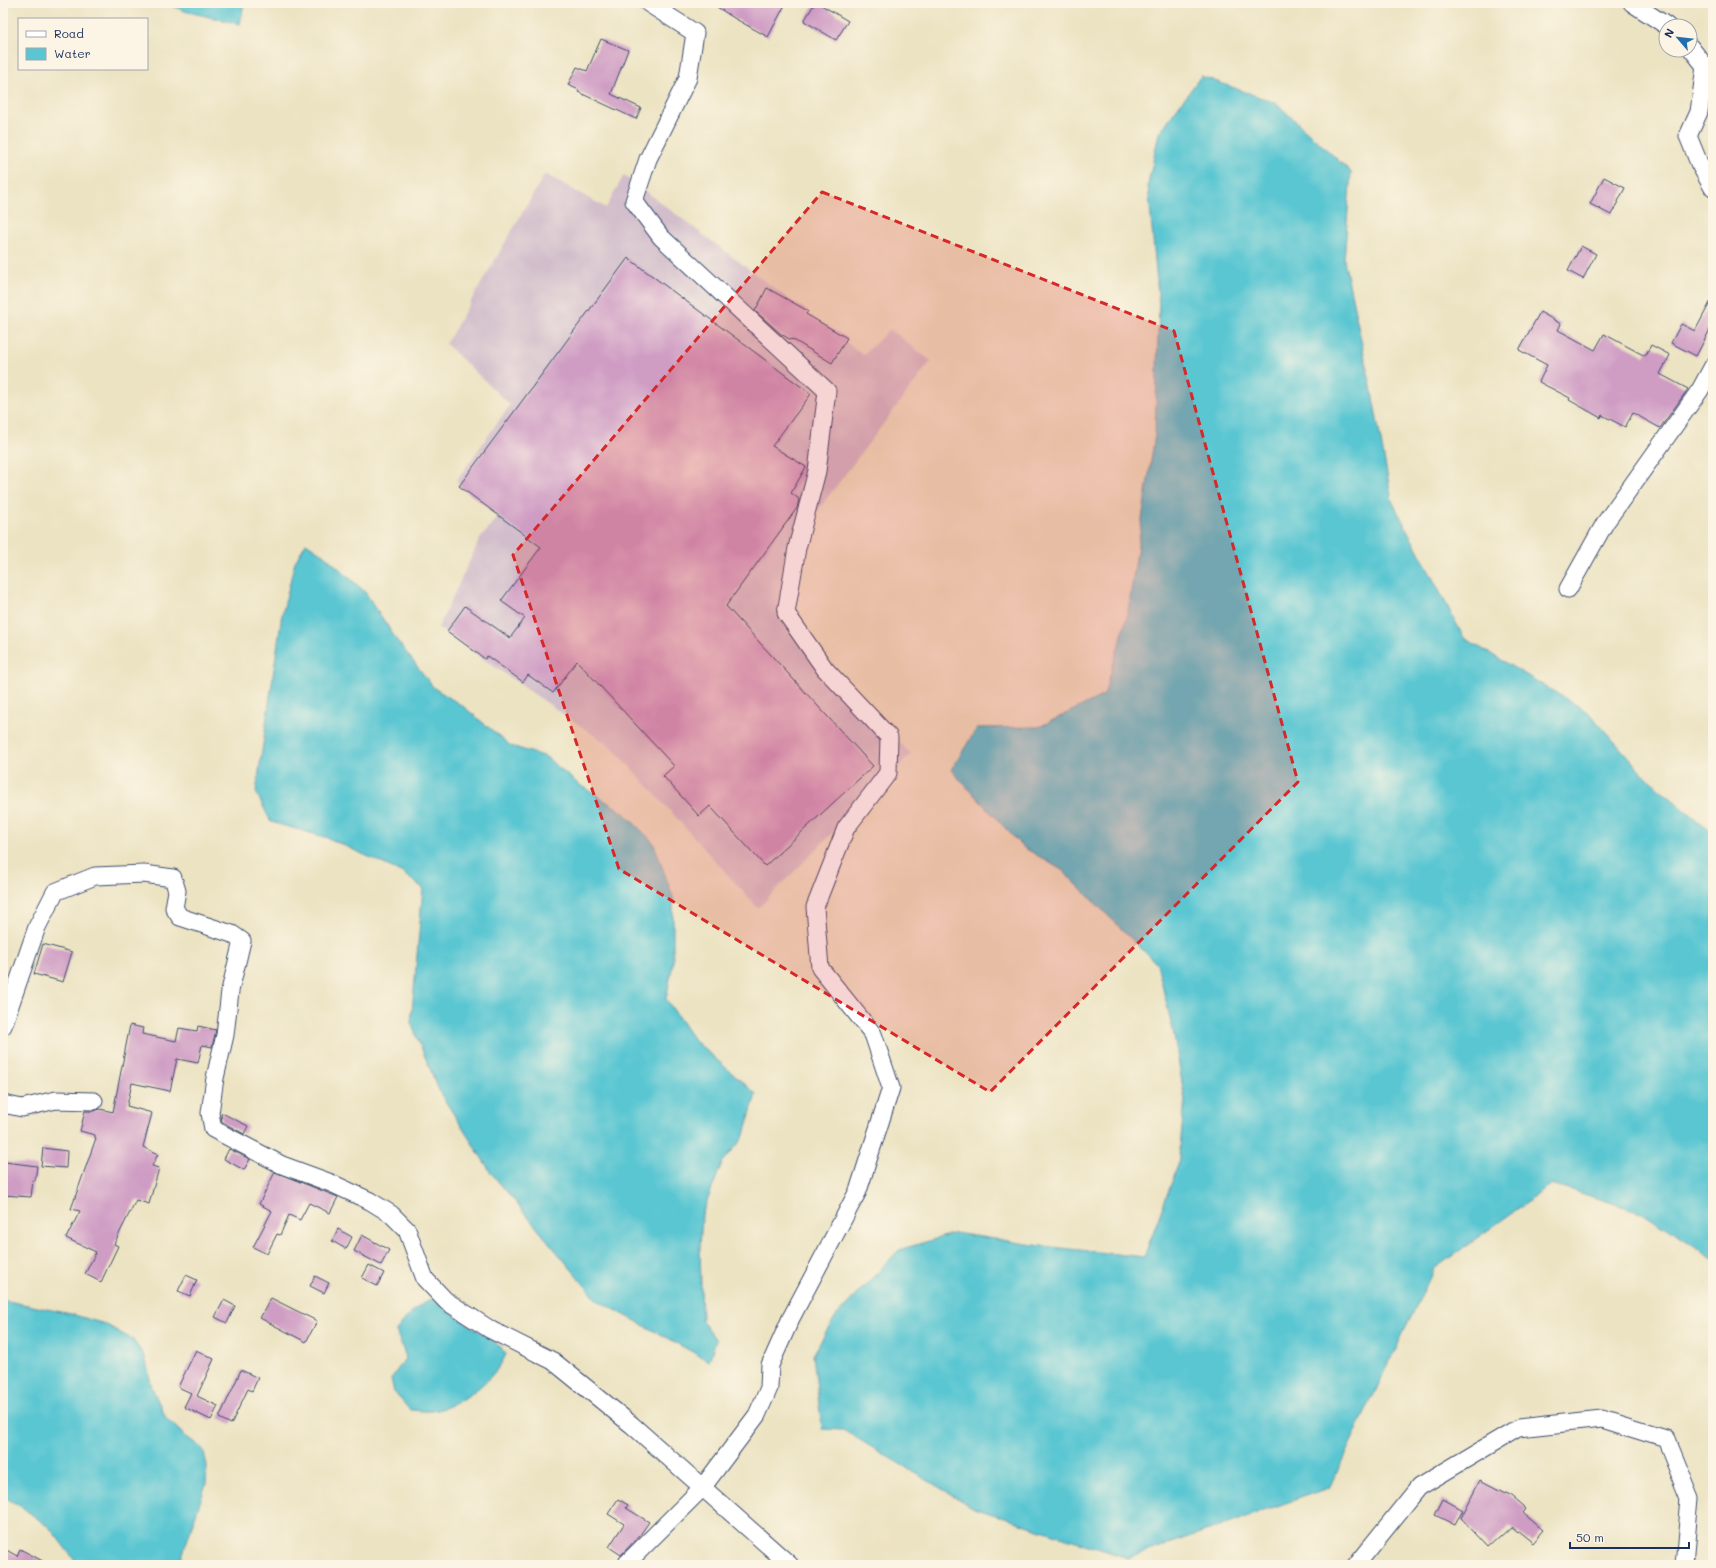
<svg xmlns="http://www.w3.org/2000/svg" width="1716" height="1568" font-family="Mali,sans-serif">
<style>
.industrial{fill:#d1bdcb}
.water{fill:#5ac6d2;stroke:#3a7a98}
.building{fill:#cf9cc4}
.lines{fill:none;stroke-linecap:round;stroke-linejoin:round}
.minor-casing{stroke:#3a4a6d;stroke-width:19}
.minor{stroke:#fff;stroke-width:17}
.marked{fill:#d62828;fill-opacity:0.2;stroke:#d62828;stroke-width:3;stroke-dasharray:8 5;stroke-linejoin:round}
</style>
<rect width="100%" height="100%" fill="#fcf5e5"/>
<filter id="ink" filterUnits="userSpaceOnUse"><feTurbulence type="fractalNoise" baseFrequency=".025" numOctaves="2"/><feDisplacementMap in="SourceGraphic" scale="8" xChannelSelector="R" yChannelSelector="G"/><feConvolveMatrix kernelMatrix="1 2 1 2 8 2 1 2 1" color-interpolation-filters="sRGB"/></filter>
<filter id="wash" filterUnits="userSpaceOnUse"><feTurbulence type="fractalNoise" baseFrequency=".012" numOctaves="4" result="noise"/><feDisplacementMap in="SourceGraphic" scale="16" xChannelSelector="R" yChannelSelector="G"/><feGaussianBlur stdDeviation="0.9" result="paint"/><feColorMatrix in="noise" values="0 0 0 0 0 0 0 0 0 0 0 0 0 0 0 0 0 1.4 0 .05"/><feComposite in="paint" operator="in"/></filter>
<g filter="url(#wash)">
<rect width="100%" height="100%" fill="#ece3c2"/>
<path class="industrial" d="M545,174l61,34 18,-33 239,180 27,-26 41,32 -147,194 -4,64 131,135 -153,154 -144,-159 -176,-121 42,-89 20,-24 -44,-34 54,-76 -64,-61z"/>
<g class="water">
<path d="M166,3h78l-4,21 -56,-13z"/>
<path d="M1201,76l75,27 75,69 -7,88 27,127 21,114 72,137 124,74 58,65 67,57v424l-69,-45 -92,-29 -118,85 -105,219 -201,70 -154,-50 -131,-78 -21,-1 -9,-74 22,-38 64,-67 56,-17 79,12 110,12 34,-92 7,-65 -12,-70 -16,-66 -95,-94 -39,-23 -72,-77 26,-42 62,-1 65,-32 23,-78 28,-182 4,-131 -11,-119 11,-52z"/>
<path d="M306,543l18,12 41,37 33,50 36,46 30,19 47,39 35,11 32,27 45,28 30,30 20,55v66l-7,36 28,41 62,54 -13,44 -21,25 -20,51 -2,34 2,73 14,19 -7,21 -112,-61 -105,-126 -52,-81 -29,-70 12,-135 -22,-16 -73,-34 -57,-16 -15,-30 26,-177 13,-53z"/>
<path d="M431,1299l65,44 10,11c-9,24 -48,54 -74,57 -7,1 -15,-1 -22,-1l-16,-18 -3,-13 15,-22 -10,-26c8,-12 22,-26 35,-32z"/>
<path d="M3,1300l68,14 34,10 28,16 12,17 7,31 14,30 18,17 19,14 4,16 -1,19 -27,81h-101l-28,-37 -27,-20 -20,-12z"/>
</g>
<g id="blocks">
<g class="building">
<path d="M711,3h75l-18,34 -34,-19z"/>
<path d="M815,3h3l30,18 -12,19 -32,-19z"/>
<path d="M601,39l27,11 -17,44 30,14 -5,11 -58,-27 1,-2 -11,-5 9,-18 10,4z"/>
<path d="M1604,177l21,11 -14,27 -21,-11z"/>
<path d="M1581,246l15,8 -13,25 -15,-8z"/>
<path d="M628,258l183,136 -39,52 34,21 -15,26 8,6 -2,9 -71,98 147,160 -108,100 -55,-60 -11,10 -36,-40 11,-10 -97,-105 -24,32 -25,-18 -5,7 -36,-26 -2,3 -38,-28 18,-25 45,32 15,-20 -24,-17 40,-54 -82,-61z"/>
<path d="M767,288l41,23 -2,3 41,24 -15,25 -40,-24 -1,1 -10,-6 -26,-23z"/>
<path d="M1713,297v27l-17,32 -25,-13 10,-19 14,7z"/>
<path d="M1540,312l21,12 -3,6 37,20 9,-16 41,22 6,-11 19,10 -10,19 28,15 -28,39 -27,-15 -8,14 -23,-12 -1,3 -32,-18 1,-2 -31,-16 8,-17 -28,-15z"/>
<path d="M43,944l29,8 -9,30 -29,-8z"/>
<path d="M130,1025l13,3 -1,6 34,7 3,-13 18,3 1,-5 18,4 -4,17 -10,-2 -4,18 -21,-4 -7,32 -38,-8 -5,23 25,7 -9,34 15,7 -6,12 7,2 -10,36 -13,-4 -22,44 4,2 -17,36 -16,-8 11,-22 -30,-14 14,-27 -9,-2 25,-71h-1v-3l-15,-4 5,-20h9l6,-2 13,3z"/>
<path d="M222,1113l26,13 -4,8 -22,-12 -1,-7z"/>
<path d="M43,1148l24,3 -1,17 -25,-2z"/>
<path d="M229,1149l21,10 -6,11 -20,-11z"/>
<path d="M5,1162l32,4 -2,15 -2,-1 -2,17 -28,-2z"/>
<path d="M275,1172l63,25 -8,16 -21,-10 -9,17 -11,-5 -9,20 -3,-1 -10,20 -14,-7 19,-36 -13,-7z"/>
<path d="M338,1229l14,8 -6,12 -14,-8z"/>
<path d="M362,1235l27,15 -8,15 -27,-14z"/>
<path d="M369,1265l15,8 -7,13 -15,-8z"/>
<path d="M186,1275l11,5 -7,16 -12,-5z"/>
<path d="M315,1276l14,7 -5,10 -14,-7z"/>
<path d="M271,1298l46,23 -11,21 -46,-24z"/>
<path d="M224,1300l11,6 -8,17 -12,-6z"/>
<path d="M196,1350l18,9 -17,37 21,10 -7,14 -27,-13 7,-14 -13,-6z"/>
<path d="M241,1370l17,8 -6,13 -4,-2 -17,35 -12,-6z"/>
<path d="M1480,1480l31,16 15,13 -3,4 20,17 -11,13 -21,-17 -23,21 -27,-29z"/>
<path d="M618,1499l10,6 -2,3 23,14 -9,13 -19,20 -12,-8 15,-23 -16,-10z"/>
<path d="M1443,1499l20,11 -8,15 -20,-10z"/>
<path d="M3,1548l14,8 3,-7 30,16h-47z"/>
</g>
</g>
</g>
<g filter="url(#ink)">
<use href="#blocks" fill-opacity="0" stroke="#3a4a6d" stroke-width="1"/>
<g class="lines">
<g class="minor-casing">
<g id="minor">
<path d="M1632,3l35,23"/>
<path d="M1690,47l15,19 -6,46 -11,24 11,27 14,25"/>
<path d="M1568,589l37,-66 95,-133 13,-24"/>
<path d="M3,1026l34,-99 18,-35 40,-16 49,-2 29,4 4,13 -3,17 6,9 52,17 10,7 -12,50 -5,44 -10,43 -5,35 3,16 69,36 49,18 39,18 21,13 16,16 18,49 21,22 45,29 62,31 79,64 158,140"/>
<path d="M3,1104l19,4 34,-8 38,1"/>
<path d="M625,1565l77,-77 55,-73 12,-27 1,-23 21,-47 67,-127 33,-103 -18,-54 -53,-66 -5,-61 31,-79 42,-55 1,-36 -64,-68 -39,-56 11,-65 20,-77 10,-80 -166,-154 -27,-36 14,-42 40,-81 7,-45 -47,-30"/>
<path d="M1356,1565l63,-78 99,-59 84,-9 64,20 24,59 -6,67"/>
</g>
</g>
<use href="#minor" class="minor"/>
</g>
</g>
<path class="marked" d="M822,192l352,139 124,451 -308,310 -371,-223 -106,-314z"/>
<rect width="1716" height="1568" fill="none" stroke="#fcf5e5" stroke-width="16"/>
<rect x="18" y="18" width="130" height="52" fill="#fcf5e5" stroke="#a2a6af"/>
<rect x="26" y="31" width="20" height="6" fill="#ffffff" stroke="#a2a6af"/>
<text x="54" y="38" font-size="12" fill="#1b2f5e">Road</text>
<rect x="26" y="48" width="20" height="12" fill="#5ac6d2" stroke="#a2a6af"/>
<text x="54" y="58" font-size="12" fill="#1b2f5e">Water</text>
<g transform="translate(1678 38) rotate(298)"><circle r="19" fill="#fcf5e5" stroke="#a2a6af"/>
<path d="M0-3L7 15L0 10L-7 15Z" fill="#1f6fb2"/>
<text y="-6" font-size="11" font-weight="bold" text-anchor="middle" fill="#1b2f5e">N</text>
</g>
<path d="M1570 1542v6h119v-6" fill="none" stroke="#1b2f5e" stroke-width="2"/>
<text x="1576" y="1542" font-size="12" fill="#1b2f5e" stroke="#fcf5e5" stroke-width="3" paint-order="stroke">50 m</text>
</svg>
